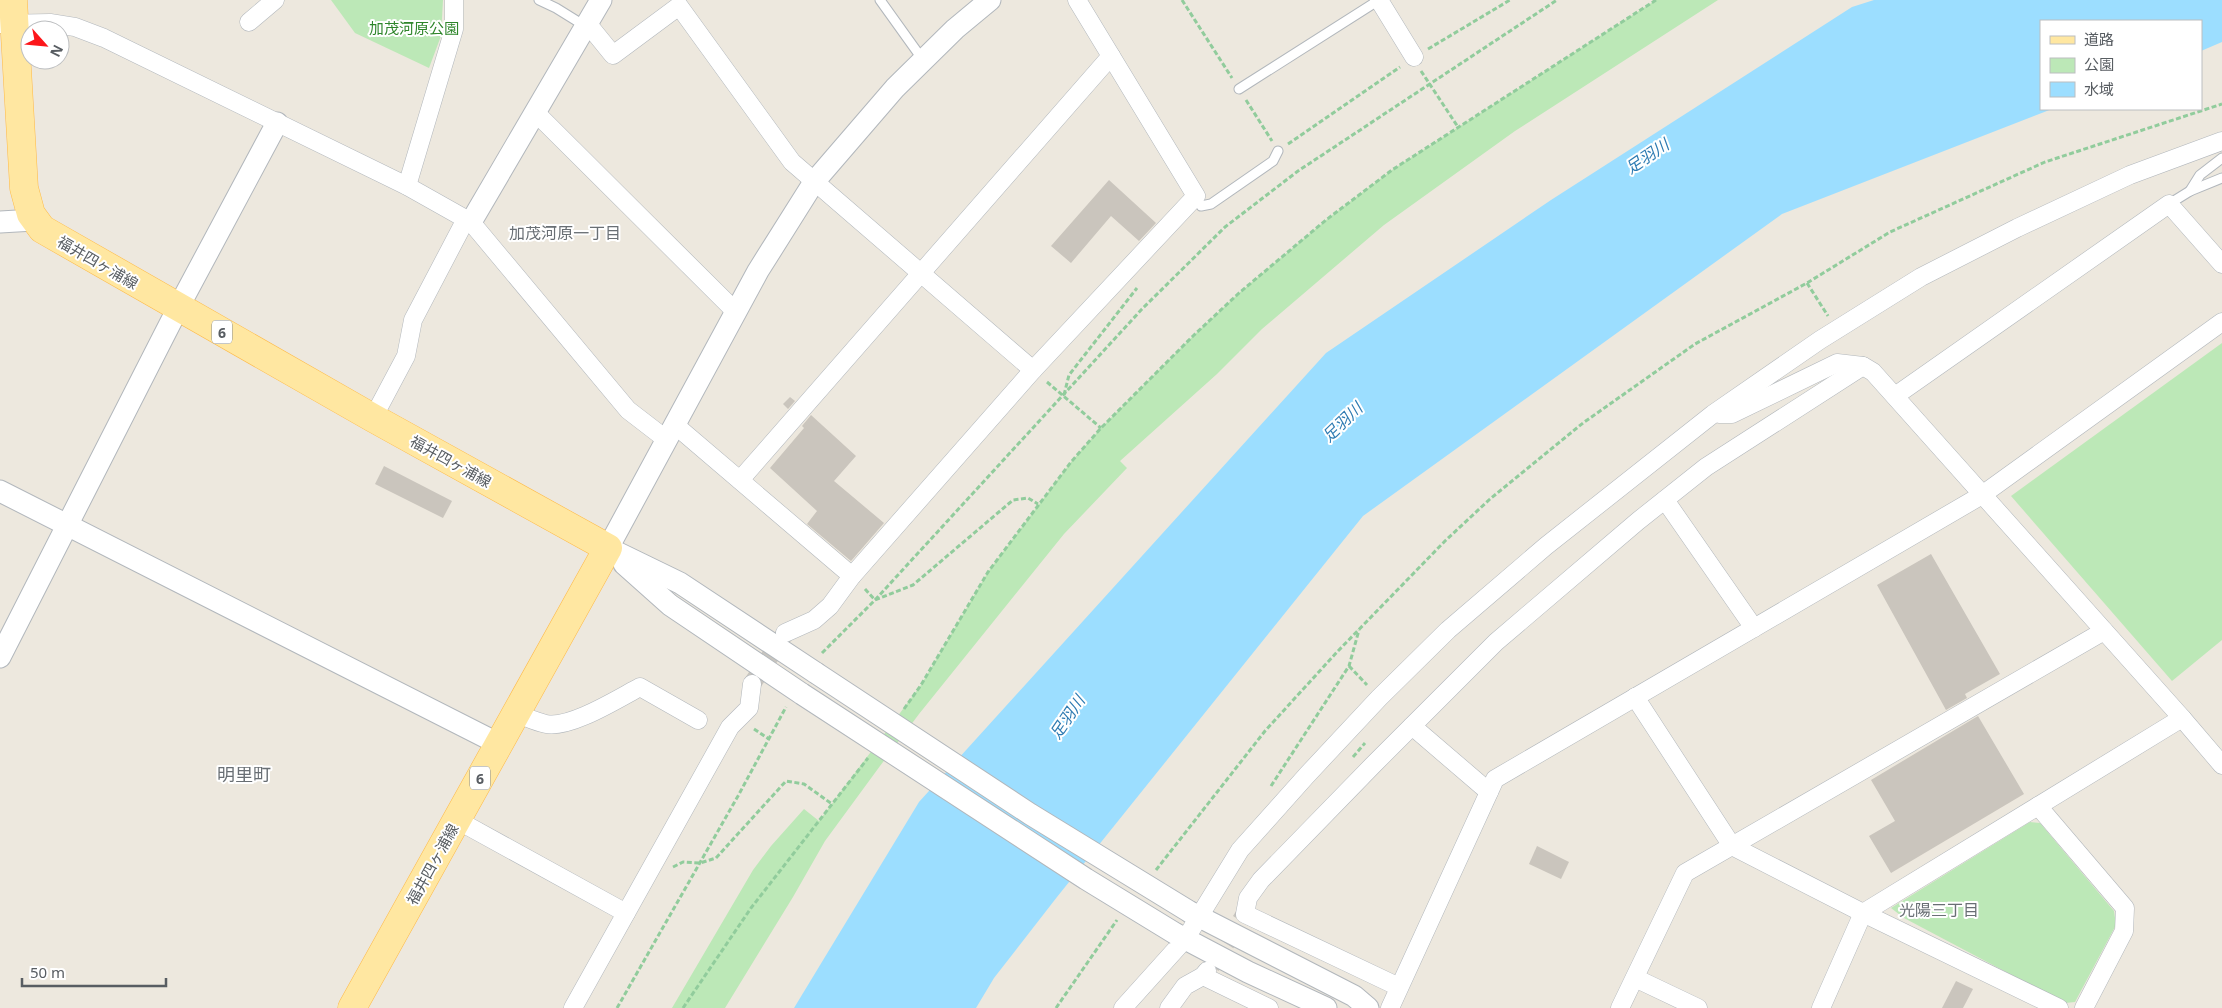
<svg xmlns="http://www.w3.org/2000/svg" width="2222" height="1008" font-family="'Noto Sans','Noto Sans JP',sans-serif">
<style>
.green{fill:#bce8b7}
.water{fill:#9cdeff}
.building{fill:#cac5bd}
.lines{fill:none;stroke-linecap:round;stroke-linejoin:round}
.minor-tunnel{stroke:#c8c5bf;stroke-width:18;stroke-dasharray:18 9;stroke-linecap:butt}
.service-casing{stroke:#b2b7bc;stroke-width:11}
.minor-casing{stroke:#b2b7bc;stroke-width:19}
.tertiary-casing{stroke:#b2b7bc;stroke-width:23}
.primary-casing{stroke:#ffb945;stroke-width:29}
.path{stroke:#91cc9c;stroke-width:3;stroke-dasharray:5 2.5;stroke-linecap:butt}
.service{stroke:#fff;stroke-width:9}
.minor{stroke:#fff;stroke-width:18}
.tertiary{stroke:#fff;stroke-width:21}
.primary{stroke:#ffe7a1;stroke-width:28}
.tertiary-bridge-casing{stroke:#b2b7bc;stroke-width:23;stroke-linecap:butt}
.tertiary-bridge{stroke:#fff;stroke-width:21}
.labels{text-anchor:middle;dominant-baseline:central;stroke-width:4;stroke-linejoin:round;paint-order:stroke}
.shield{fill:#fff;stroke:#8a8e91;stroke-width:1}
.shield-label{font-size:14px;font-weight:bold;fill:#585d62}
.park-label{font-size:15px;fill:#2f862b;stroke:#fff}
.street-label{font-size:15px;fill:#585d62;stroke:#fff}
.water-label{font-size:16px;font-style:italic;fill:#2e7bb2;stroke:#fff}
.neighbourhood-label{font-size:16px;fill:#696f74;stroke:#fff}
.quarter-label{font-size:18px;fill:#696f74;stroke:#fff}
</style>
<rect width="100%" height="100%" fill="#ede8de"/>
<g class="green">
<path d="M331,0h112l-2,36 -12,32 -74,-35z"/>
<path d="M1656,0h62l-203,131 -131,94 -122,104 -45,45 -97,87 7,7 -63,66 -145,180 -39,52 -55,75 -32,56 -68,111h-53l81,-138 18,-24 33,-37 15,12 102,-136 67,-113 83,-110 30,-34 92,-92 46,-43 87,-73 66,-50z"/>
<path d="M2222,343v297l-50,41 -161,-185z"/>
<path d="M2030,822l10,1 74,88 2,14 -41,77 -10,1 -161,-85 -13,-10z"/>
</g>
<path class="water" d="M1874,0h348v42l-21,9v-30h-160v88h11l-270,105 -419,302 -306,381 -63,81 -18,30h-182l125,-206 407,-449 225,-153 301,-193z"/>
<g class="building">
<path d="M1109,180l47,43 -17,18 -28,-25 -40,47 -20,-17z"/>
<path d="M790,397l5,4 -7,8 -5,-5z"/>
<path d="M811,415l45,41 -22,25 50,42 -33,38 -44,-37 10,-13 -47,-43 34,-40 -2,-2z"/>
<path d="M384,466l68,35 -9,17 -68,-34z"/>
<path d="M1931,554l69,120 -35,20 2,4 -21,12 -69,-125z"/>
<path d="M1978,716l46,78 -133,79 -22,-37 26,-15 -24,-41z"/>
<path d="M1537,846l32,16 -8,17 -32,-15z"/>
<path d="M1956,981l17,8 -10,19h-21z"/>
</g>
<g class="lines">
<g class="minor-tunnel">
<path d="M752,684l32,-49"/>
<path d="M1211,966l34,-52"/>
</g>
<g class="service-casing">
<g id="service">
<path d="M539,0l17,8 29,18"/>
<path d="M880,0l43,60"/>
<path d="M1239,89l140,-89"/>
<path d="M2190,191l10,-16 22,-17"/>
<path d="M1196,196l5,10 10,-2 62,-43 5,-10"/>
<path d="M2169,204l21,-13 32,-13"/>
</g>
</g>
<g class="minor-casing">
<g id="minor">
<path d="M1379,0l35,57"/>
<path d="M249,22l26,-22"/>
<path d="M587,23l26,32 66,-49 113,156 241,208"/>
<path d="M0,24l50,-1 25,4 29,11 303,148 64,36 157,188 39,30"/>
<path d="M535,112l201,200"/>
<path d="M407,186l47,-157v-29"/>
<path d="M1895,396l274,-192 53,60"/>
<path d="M1719,414h13l105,-51 26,3 10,6 309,346 40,47"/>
<path d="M373,418l33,-62 7,-36 53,-101"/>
<path d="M675,425l177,151"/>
<path d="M740,480l371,-424"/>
<path d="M1665,500l89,128"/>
<path d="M785,633l29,-13 16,-14 22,-30 181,-206 163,-174 -119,-196"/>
<path d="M1635,697l97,149 131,67 196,95"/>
<path d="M517,714c9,3 19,8 29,10 24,5 73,-26 94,-37l58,33"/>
<path d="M1412,726l77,66"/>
<path d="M2038,806l87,102 -1,23 -40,77"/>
<path d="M457,820l169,93"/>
<path d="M1203,976l66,32"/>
<path d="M1635,978l63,30"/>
<path d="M1399,987l-154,-73 3,-16 13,-18 112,-115 123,-123 142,-121 68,-54 157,-101"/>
<path d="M573,1008l157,-281 19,-19 3,-24"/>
<path d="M1123,1008l63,-70 54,-88 67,-75 72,-77 69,-68 98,-84 167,-132 107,-74 101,-63 96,-49 113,-53 92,-34"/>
<path d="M1169,1008l16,-22 18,-10 4,-5"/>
<path d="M1390,1008l105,-229 487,-284 240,-173"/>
<path d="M1620,1008l65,-135 419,-242"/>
<path d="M1821,1008l42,-95 319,-195"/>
</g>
</g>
<g class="tertiary-casing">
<g id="tertiary">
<path d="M0,222l34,-2"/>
<path d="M471,222l130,-222"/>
<path d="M0,491l499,253"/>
<path d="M608,548l150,-277 56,-89 81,-94 60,-59 35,-29"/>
<path d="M608,548l72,35 136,90"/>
<path d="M624,564l46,41 132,89"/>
<path d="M0,657l178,-349 99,-185"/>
<path d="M1190,912l164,84 14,12"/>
<path d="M1176,934l72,38 78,36"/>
</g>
</g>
<g class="primary-casing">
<path id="primary" d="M13,0l11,188 7,26 11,15 331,189 235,130 -256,460"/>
</g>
<g class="path">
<path d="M1182,0l50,78"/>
<path d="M1428,49l82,-49"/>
<path d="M1421,71l37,56"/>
<path d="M1246,100l26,41"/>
<path d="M1288,144l112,-77"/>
<path d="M1807,283l21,33"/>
<path d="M1047,382l54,46"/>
<path d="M1064,395l5,-20 68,-87"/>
<path d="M865,589l10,11 38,-15 100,-85 15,-2 10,6"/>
<path d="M822,653l53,-53 267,-291 83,-82 73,-56 259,-171"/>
<path d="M1349,666l18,19"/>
<path d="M904,709l17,-24 67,-113 83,-110 30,-34 92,-92 46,-43 87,-73 66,-50 264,-170"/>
<path d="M754,729l15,10"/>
<path d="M1353,757l12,-14"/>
<path d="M1271,786l78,-120 10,-36"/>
<path d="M673,867l10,-5 17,1 16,-5 70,-77 18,3 28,20"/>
<path d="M1156,870l109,-139 72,-79 108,-111 45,-42 93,-76 112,-79 112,-61 83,-51 155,-70 177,-58"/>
<path d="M617,1008l121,-212 48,-89"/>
<path d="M683,1008l68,-100 117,-150"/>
<path d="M1056,1008l61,-88"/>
</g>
<use href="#service" class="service"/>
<use href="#minor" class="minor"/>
<use href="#tertiary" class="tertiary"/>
<use href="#primary" class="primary"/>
<g class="tertiary-bridge-casing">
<g id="tertiary-bridge">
<path d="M816,673l214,141 160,98"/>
<path d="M802,694l284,185 90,55"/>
</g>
</g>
<use href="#tertiary-bridge" class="tertiary-bridge"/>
</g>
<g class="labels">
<g class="shield">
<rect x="212" y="320.5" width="20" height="23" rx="4"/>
<rect x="470" y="766.5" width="20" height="23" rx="4"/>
</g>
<g class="shield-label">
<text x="222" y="332">6</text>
<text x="480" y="778">6</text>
</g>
<g class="park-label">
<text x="414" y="28">加茂河原公園</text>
</g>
<g class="street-label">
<text transform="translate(98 262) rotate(30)">福井四ヶ浦線</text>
<text transform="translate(451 461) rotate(29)">福井四ヶ浦線</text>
<text transform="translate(432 864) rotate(-61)">福井四ヶ浦線</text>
</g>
<g class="water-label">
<text transform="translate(1647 156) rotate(-34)">足羽川</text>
<text transform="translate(1342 422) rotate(-44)">足羽川</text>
<text transform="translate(1067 717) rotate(-56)">足羽川</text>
</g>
<g class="neighbourhood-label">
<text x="565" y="233">加茂河原一丁目</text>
<text x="1939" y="910">光陽三丁目</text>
</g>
<g class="quarter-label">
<text x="244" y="774">明里町</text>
</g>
</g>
<rect x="2040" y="20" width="162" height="90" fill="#ffffff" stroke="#bcbec0"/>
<rect x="2050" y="36" width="25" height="8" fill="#ffe7a1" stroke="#bcbec0"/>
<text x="2084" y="45" font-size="15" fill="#585d62">道路</text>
<rect x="2050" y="58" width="25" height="15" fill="#bce8b7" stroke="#bcbec0"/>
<text x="2084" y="70" font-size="15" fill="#585d62">公園</text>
<rect x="2050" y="82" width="25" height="15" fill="#9cdeff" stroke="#bcbec0"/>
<text x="2084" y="95" font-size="15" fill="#585d62">水域</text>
<g transform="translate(45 45) rotate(117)"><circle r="24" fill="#ffffff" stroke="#bcbec0"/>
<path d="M0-4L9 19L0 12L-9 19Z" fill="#fc161a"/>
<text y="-8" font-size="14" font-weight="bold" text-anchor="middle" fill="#585d62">N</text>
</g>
<path d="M22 978v8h144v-8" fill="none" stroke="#585d62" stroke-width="2.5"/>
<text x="30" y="978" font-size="15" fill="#585d62" stroke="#ffffff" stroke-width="4" paint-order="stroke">50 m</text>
</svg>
